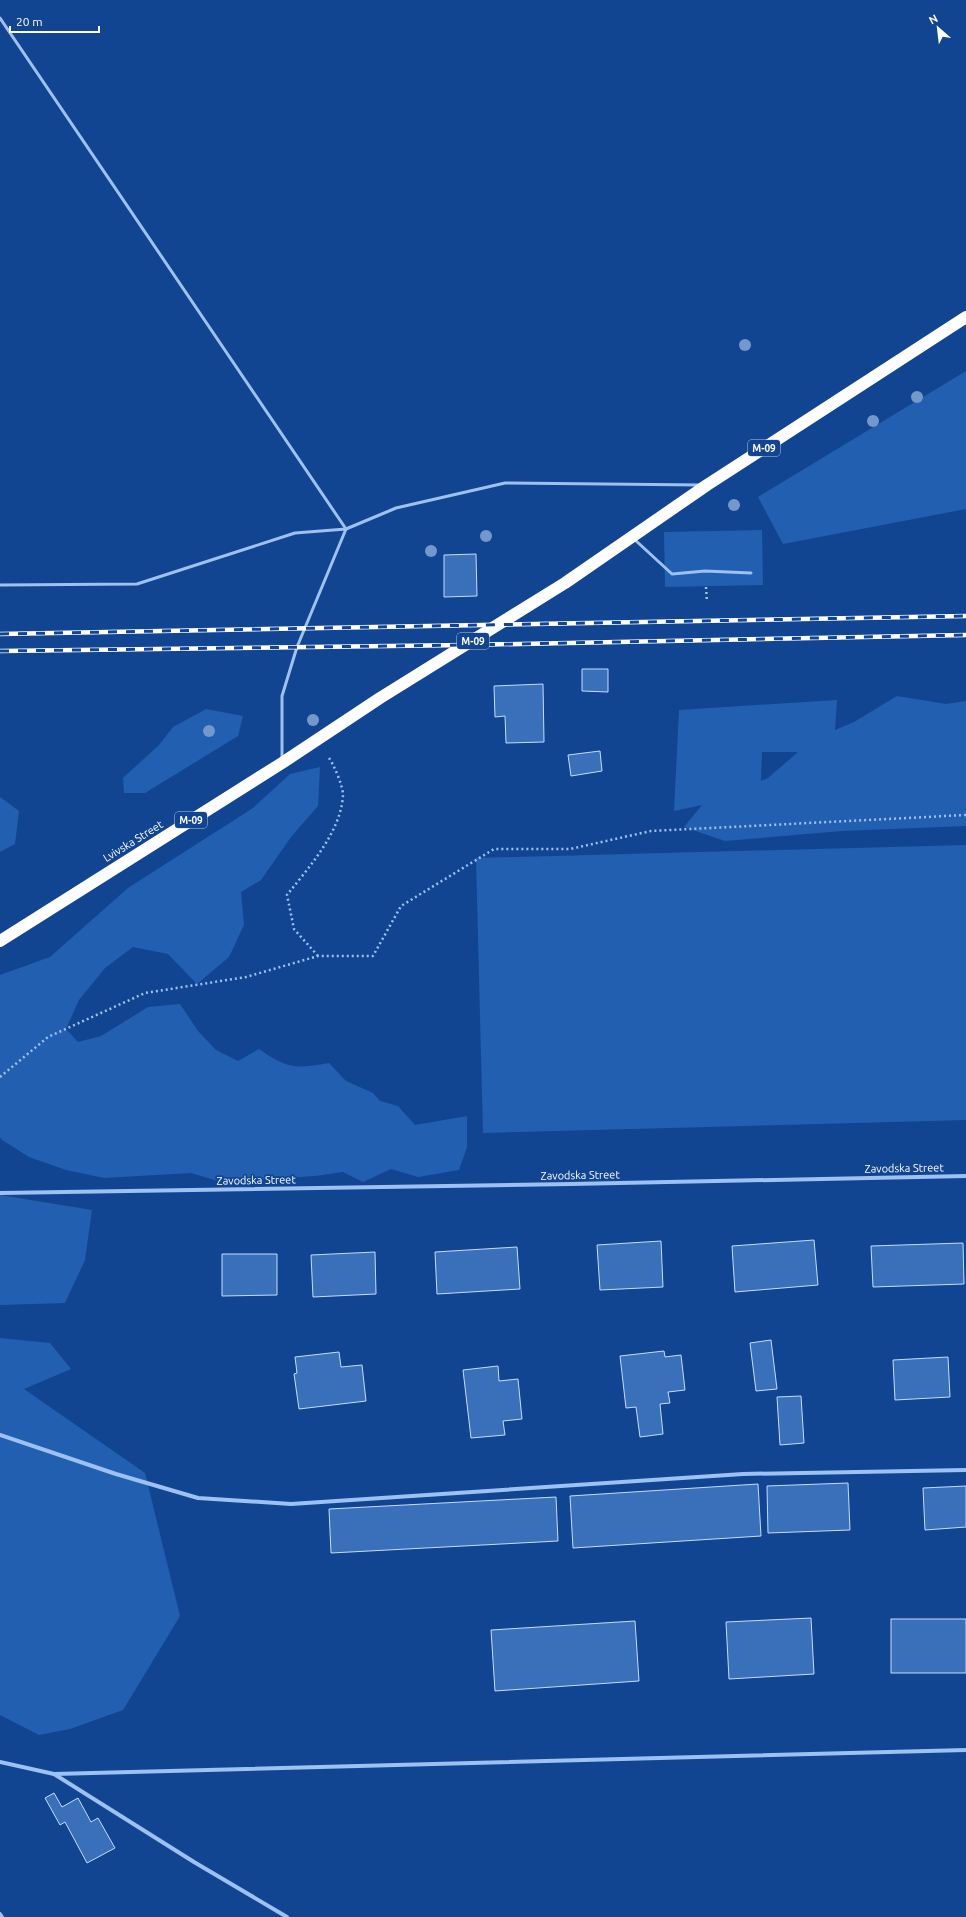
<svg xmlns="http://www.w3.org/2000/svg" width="966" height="1917" font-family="Ubuntu,sans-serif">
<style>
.green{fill:#235fb0;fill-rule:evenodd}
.building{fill:#3a70b9;stroke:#c4dcfd}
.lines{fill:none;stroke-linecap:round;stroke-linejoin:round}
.path{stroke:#9dc1f2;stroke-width:2.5;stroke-dasharray:2 3;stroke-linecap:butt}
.lane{stroke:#9dc1f2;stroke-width:3}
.street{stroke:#9dc1f2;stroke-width:4}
.highway{stroke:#fff;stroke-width:12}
.rail-casing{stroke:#fff;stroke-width:4.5}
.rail{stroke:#124591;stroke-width:3;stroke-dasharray:9;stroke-linecap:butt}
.tree{fill:#7498cc}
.labels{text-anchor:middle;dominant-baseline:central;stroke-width:3.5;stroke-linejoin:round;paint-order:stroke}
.shield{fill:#124591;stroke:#b8c7de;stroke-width:1}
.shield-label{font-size:10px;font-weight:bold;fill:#fff}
.street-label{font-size:11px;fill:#fff;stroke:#124591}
</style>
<rect width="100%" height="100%" fill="#124591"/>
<g class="green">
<path d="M966,371v138l-183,35 -25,-47z"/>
<path d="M762,530l1,55 -98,2 -1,-55z"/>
<path d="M897,696l49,8 20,-3v125l-124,5 -117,10 -41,-14 18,-22 -28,6 5,-101 158,-10 -2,30 19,-8zM762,752h36l-30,26 -7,3z"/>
<path d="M206,709l37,7 -5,20 -93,57h-21l-1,-15 36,-33 14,-18z"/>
<path d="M320,767l-2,39 -27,31 -30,43 -20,12 3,33 -15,32 -32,27 -29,-30 -35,-7 -28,21 -26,32 -13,29 12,13 23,-6 47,-29 32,-3 18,27 18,19 22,11 21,-12c29,20 36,20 70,14l17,18 27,12 7,8 18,5 17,19 52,-9v31l-8,23 -41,7 -27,-8 -28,13 -20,-10 -28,4 -76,5h-21l-27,-8 -87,5 -38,-8 -37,-13 -27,-17 -2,-3v-162l50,-18 78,-69 125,-80 37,-34z"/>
<path d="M0,797l19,14 -4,33 -15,8z"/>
<path d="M966,845v275l-483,13 -7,-275z"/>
<path d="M0,1195l92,15 -7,50 -20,43 -65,2z"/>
<path d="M0,1338l50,5 21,26 -47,20 121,84 35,143 -57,94 -53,19 -31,6 -39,-20z"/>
</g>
<g class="building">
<path d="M476,554l1,42 -33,1v-42z"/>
<path d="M582,669h26v23l-26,-1z"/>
<path d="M543,684l1,58 -38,1 -1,-27 -10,1 -1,-31z"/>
<path d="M600,751l2,20 -31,5 -3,-21z"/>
<path d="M814,1240l4,45 -83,7 -3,-46z"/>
<path d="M661,1241l2,46 -63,3 -3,-45z"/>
<path d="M963,1243l1,41 -91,3 -2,-41z"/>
<path d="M517,1247l3,42 -83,5 -2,-42z"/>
<path d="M375,1252l1,42 -63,3 -2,-42z"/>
<path d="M222,1254h55v41l-55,1z"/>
<path d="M771,1340l6,49 -21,2 -6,-48z"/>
<path d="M664,1351l1,6 16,-2 4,35 -17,2 2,11 -10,1 3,30 -23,3 -4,-30 -10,1 -6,-52z"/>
<path d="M339,1352l2,15 21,-2 4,36 -67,8 -5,-35 3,-1 -2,-16z"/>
<path d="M948,1357l2,40 -55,3 -2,-40z"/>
<path d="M498,1366l1,15 19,-2 4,40 -19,2 2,14 -34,3 -8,-68z"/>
<path d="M801,1396l3,47 -24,2 -3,-48z"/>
<path d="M848,1483l2,47 -82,3 -1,-47z"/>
<path d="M758,1484l3,52 -188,12 -3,-52z"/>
<path d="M966,1486v41l-41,3 -2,-42z"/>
<path d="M556,1497l2,44 -227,12 -2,-44z"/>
<path d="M811,1618l3,56 -85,5 -3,-57z"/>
<rect x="891" y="1619" width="75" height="54"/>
<path d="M635,1621l4,60 -144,10 -4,-61z"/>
<path d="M54,1793l8,14 16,-9 13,24 7,-4 17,30 -28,15 -22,-41 -5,3 -15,-27z"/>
</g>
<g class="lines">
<g class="path">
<path d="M706,587l1,15"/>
<path d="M318,956l-24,-27 -7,-34c22,-28 54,-63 56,-100 0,-9 -9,-30 -14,-37"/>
<path d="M0,1077l48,-40 97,-44 101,-16 72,-21h55l28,-50 93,-57h76l81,-18 315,-16"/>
</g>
<g class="lane">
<path d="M0,18l346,511 -49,118 -15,49v64"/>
<path d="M634,539l38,35 33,-3 46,2"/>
<path d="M0,585l137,-1 158,-51 51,-4 50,-21 109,-25 196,2"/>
</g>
<g class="street">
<path d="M0,1193l571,-9 395,-8"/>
<path d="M0,1435l116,39 82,24 93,6 452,-30 223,-4"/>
<path d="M0,1762l54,12 140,88 93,55"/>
<path d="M54,1774l912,-24"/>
<path d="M0,1914l2,3"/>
</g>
<path class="highway" d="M0,941l282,-178 98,-65 185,-115 142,-98 259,-168"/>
<g class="rail-casing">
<g id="rail">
<path d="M0,634l966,-18"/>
<path d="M0,651l466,-6 500,-10"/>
</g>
</g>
<use href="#rail" class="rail"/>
</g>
<g class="tree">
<circle cx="745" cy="345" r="6"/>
<circle cx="917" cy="397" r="6"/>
<circle cx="873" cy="421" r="6"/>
<circle cx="734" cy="505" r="6"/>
<circle cx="486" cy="536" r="6"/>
<circle cx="431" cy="551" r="6"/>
<circle cx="313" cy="720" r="6"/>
<circle cx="209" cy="731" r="6"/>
</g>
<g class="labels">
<g class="shield">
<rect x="748" y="440" width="32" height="16" rx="3"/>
<rect x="457" y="633" width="32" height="16" rx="3"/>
<rect x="175" y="812" width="32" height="16" rx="3"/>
</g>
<g class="shield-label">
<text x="764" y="448">М-09</text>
<text x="473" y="641">М-09</text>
<text x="191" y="820">М-09</text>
</g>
<g class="street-label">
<text transform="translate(133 841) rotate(-32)">Lvivska Street</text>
<text transform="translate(904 1168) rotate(-1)">Zavodska Street</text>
<text transform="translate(580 1175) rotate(-1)">Zavodska Street</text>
<text transform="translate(256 1180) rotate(-1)">Zavodska Street</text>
</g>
</g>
<g transform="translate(938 28) rotate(332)" stroke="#124591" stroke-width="3" paint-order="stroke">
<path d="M0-3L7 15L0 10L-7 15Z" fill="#ffffff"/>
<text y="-6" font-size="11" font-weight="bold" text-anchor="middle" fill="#ffffff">N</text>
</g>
<path d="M10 26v6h89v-6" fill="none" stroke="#ffffff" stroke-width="2"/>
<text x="16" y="26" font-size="12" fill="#ffffff" stroke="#124591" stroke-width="3" paint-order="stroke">20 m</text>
</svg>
